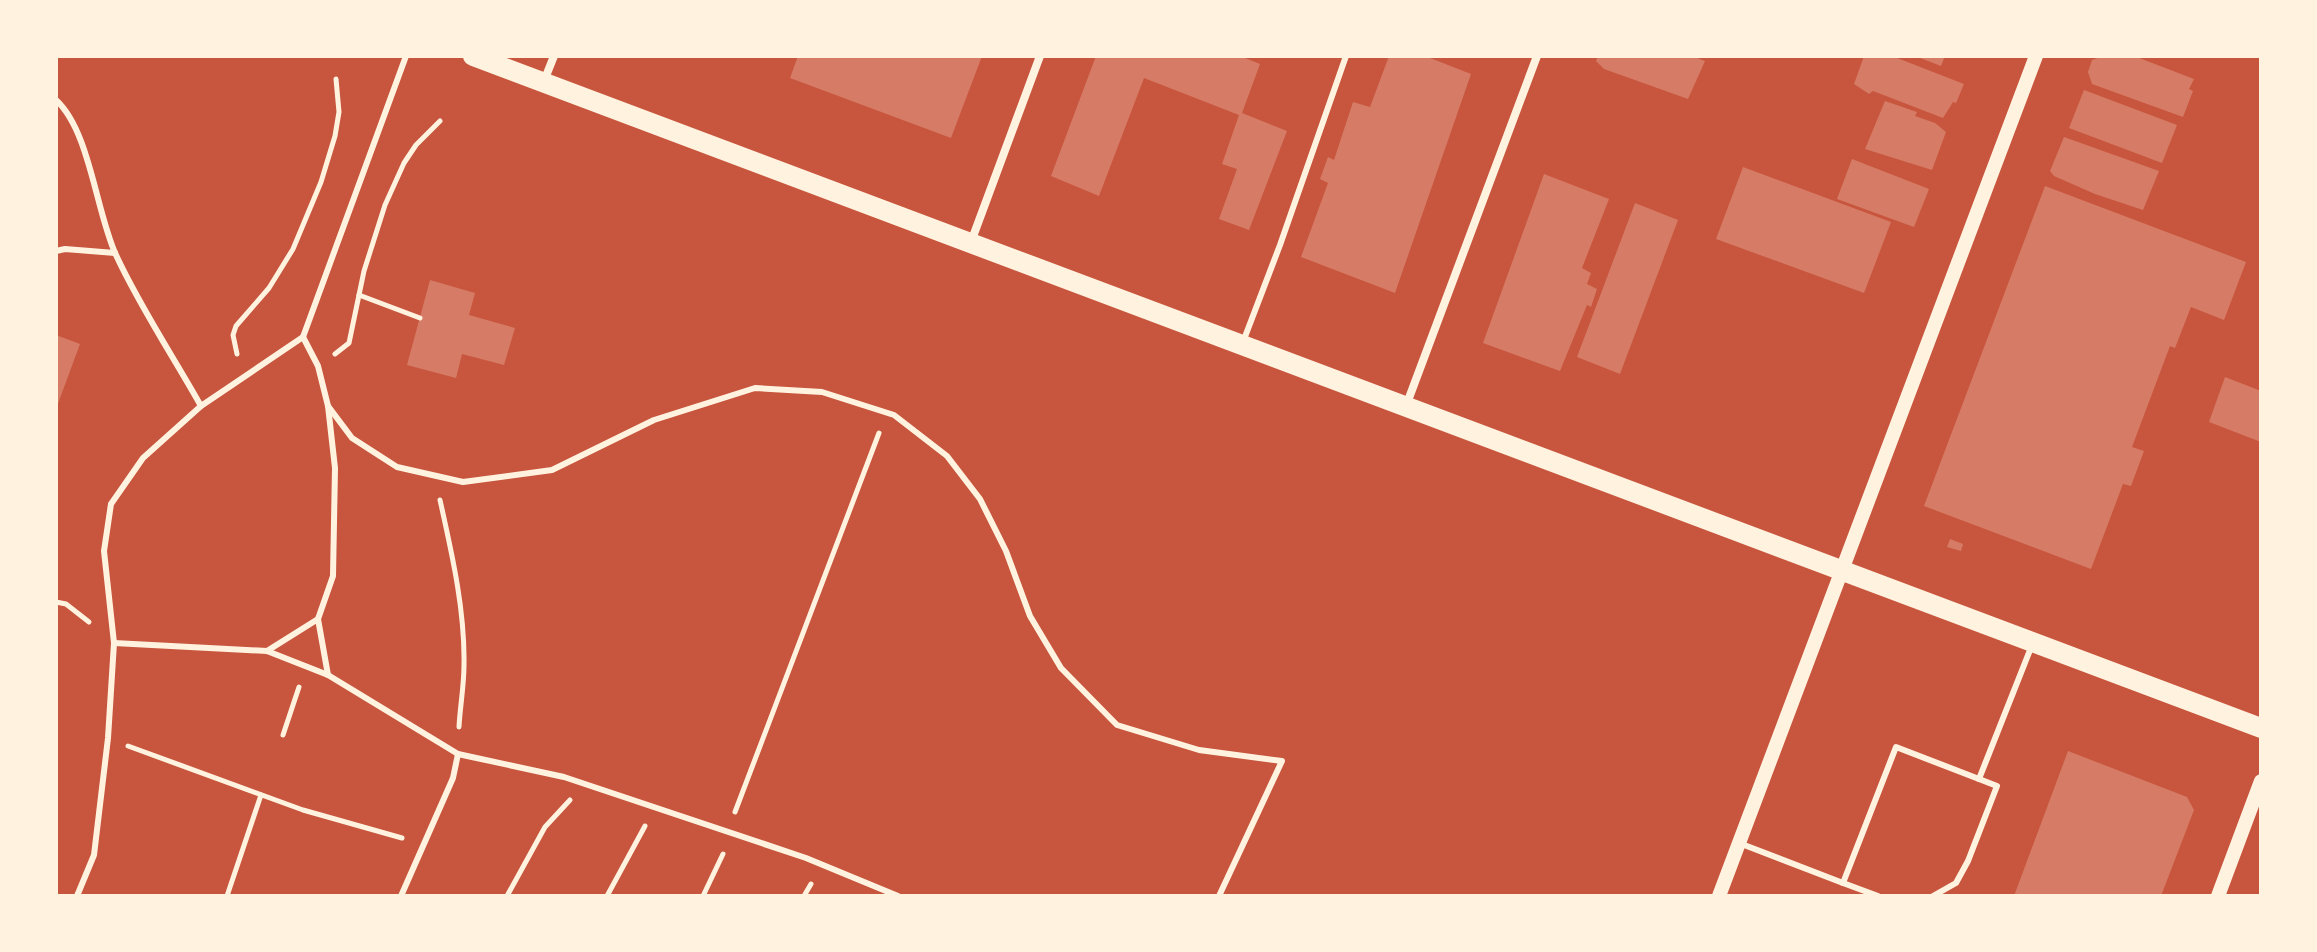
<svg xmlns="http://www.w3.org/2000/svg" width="2317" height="952" font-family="Ubuntu,sans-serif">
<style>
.building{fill:#d67c66}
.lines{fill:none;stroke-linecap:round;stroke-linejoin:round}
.path{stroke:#fff3e0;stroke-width:5}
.service{stroke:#fff3e0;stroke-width:6}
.minor{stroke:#fff3e0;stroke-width:8}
.tertiary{stroke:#fff3e0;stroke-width:14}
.primary{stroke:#fff3e0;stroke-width:20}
</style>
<rect width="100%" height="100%" fill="#c8553d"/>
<g class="building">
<path d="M798,56h184l-31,82 -161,-60z"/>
<path d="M1096,56h144l20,8 -18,49 45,18 -38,99 -30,-11 18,-50 -15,-5 17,-49 -95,-37 -45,118 -48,-20z"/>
<path d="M1389,56h36l46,18 -76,219 -94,-36 27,-74 -8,-4 8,-22 6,3 19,-58 17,5z"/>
<path d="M1598,56h94l13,5 -17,38 -84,-30 -8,-8z"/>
<path d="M1864,56h28l72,28 -8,19 -3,-1 -10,16 -70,-27 -4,3 -15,-10z"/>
<path d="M1915,56h30l-4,10z"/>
<path d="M2103,56h31l60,23 -5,10 4,2 -10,26 -91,-33 -4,-12 4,-12z"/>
<path d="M2084,90l93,35 -15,38 -93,-35z"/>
<path d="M1885,101l32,11 -2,4 20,7 11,9 -14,38 -67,-21z"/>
<path d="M2064,137l95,34 -16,39 -48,-16 -41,-18 -4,-5z"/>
<path d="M1852,159l77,30 -15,38 -77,-28z"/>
<path d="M1743,167l148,55 -27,71 -148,-54z"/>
<path d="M1544,174l65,25 -27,69 9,5 -4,11 10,5 -6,18 -4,-2 -27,66 -77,-28z"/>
<path d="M2045,186l201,76 -22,58 -33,-13 -16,41 -5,-2 -38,101 12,4 -13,35 -8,-2 -32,85 -167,-63z"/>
<path d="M1635,203l43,17 -58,154 -43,-17z"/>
<path d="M430,280l45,13 -6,22 46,13 -11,37 -42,-11 -6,24 -49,-13z"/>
<path d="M56,335l24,9 -24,65z"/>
<path d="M2225,377l36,14v51l-52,-20z"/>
<path d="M1950,539l13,5 -2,7 -14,-4z"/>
<path d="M2068,751l119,46 7,13 -33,86h-147z"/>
</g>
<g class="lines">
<g class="path">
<path d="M359,295l61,23"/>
<path d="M237,354l-4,-19 3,-9 33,-38 24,-39 28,-67 14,-46 4,-24 -3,-33"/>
<path d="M335,354l14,-11 15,-72 21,-66 19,-42 12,-18 24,-24"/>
<path d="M440,500c12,54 25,110 24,165 0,21 -4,42 -5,62"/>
<path d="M56,602l10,2 23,18"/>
<path d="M283,735l16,-48"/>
<path d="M128,746l175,64 99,28"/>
<path d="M735,812l144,-379"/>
<path d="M227,896l34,-101"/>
<path d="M507,896l38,-69 25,-27"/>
<path d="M607,896l38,-70"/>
<path d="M703,896l20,-42"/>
<path d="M804,896l7,-12"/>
</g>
<g class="service">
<path d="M56,100c34,31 40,112 60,155 24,52 57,101 85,151"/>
<path d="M56,251l9,-2 50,4"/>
<path d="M303,337l15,29 10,40 7,62 -2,108 -15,43"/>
<path d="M1243,342l37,-97 66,-189"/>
<path d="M328,406l24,32 45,29 66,15 89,-12 102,-50 101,-32 67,4 72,23 53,41 33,43 26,52 24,65 31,52 56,57 82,25 83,11 -63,135"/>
<path d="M114,643l153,8 61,24 130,79 106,23 242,81 92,38"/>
<path d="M267,651l51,-32 10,56"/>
<path d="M1739,843l104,40 53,-136 83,32 53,-134"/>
<path d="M1843,883l35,13"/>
<path d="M77,896l17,-41 14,-117 6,-95 -10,-92 7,-47 32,-46 58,-52 102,-69 103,-281"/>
<path d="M401,896l52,-118 5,-24"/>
<path d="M1933,896l23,-13 12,-22 29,-75 -18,-7"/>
</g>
<g class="minor">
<path d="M544,81l10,-25"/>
<path d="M971,242l69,-186"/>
<path d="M1406,406l131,-350"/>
</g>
<g class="tertiary">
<path d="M1719,896l317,-840"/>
<path d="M2218,896l43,-115"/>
</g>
<path class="primary" d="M473,56l1788,672"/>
</g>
<rect width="2317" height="952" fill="none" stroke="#fff3e0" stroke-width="116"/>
</svg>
